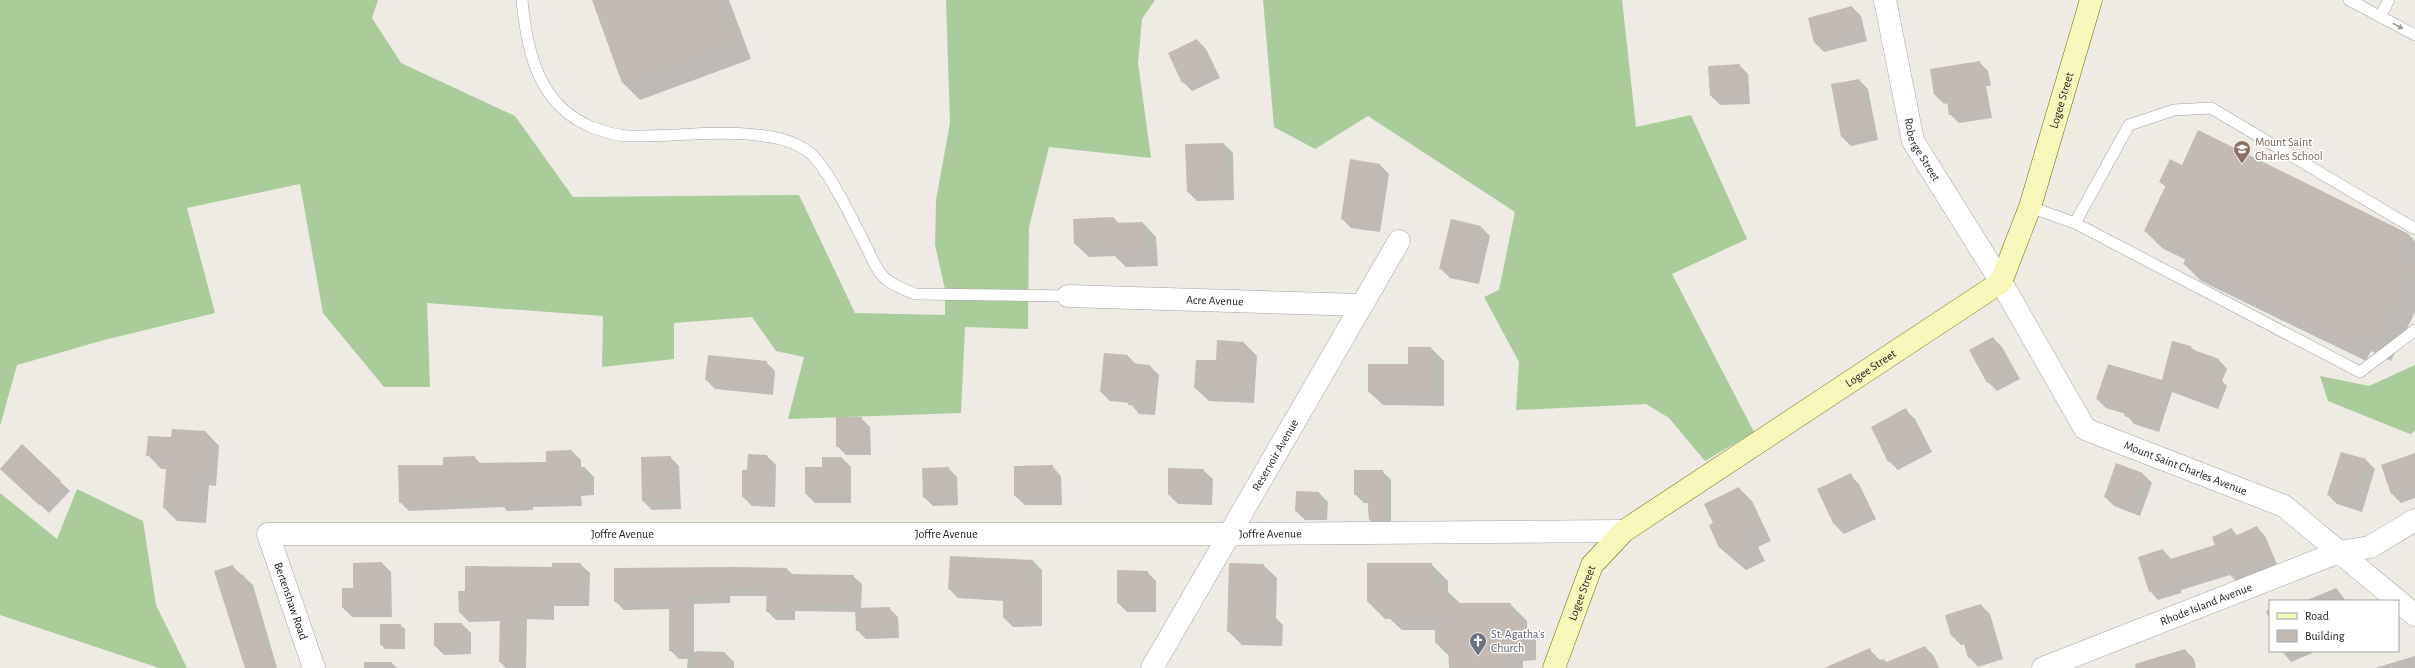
<svg xmlns="http://www.w3.org/2000/svg" width="2415" height="668" font-family="'Alegreya Sans',sans-serif">
<style>
.forest{fill:#aacc9a}
.shadow{fill:#0003}
.building{fill:#c3bab3}
.lines{fill:none;stroke-linecap:round;stroke-linejoin:round}
.lane-casing{stroke:#a4a4a4;stroke-width:12}
.street-casing{stroke:#a4a4a4;stroke-width:23}
.secondary-casing{stroke:#697008;stroke-width:23}
.lane{stroke:#fff;stroke-width:11}
.street{stroke:#fff;stroke-width:22}
.secondary{stroke:#f6f7b9;stroke-width:22}
.oneway{fill:#999}
.labels{text-anchor:middle;dominant-baseline:central;stroke-width:3;stroke-linejoin:round;paint-order:stroke}
.street-label{font-size:12px;fill:#1d1d1d;stroke:#fff}
.education-label{font-size:12px;fill:#785e54;stroke:#fff;text-anchor:start}
.worship-label{font-size:12px;fill:#5b616d;stroke:#fff;text-anchor:start}
</style>
<rect width="100%" height="100%" fill="#eeeae4"/>
<g class="forest">
<path d="M0,0h378l-6,18 29,45 114,53 58,81 226,-2 56,118 90,2v-26l-10,-44 1,-45 14,-77 -4,-123h209l-13,19 -4,44 13,95 -102,-11 -20,80 -1,102 -63,-2 -4,86 -173,6 16,-62 -28,-6 -24,-34 -78,6v36l-72,8 1,-51 -176,-13 3,84h-46l-61,-74 -23,-129 -113,24 28,105 -111,27 -87,25 -17,61z"/>
<path d="M1263,0h359l14,127 55,-12 56,124 -75,35 82,158 -49,29 -36,-43 -23,-14 -130,6 3,-48 -35,-65 15,-7 16,-78 -147,-96 -53,33 -41,-22z"/>
<path d="M2415,365v66l-5,3 -82,-33 -8,-25 49,10z"/>
<path d="M77,489l66,32 13,84 31,63h-28l-159,-53v-122l57,46z"/>
</g>
<g class="shadow">
<path d="M593,0h136l22,59 -111,41 -17,-17z"/>
<path d="M1852,7l9,9 6,25 -43,11 -9,-9 -6,-25z"/>
<path d="M1197,40l9,9 14,29 -28,13 -9,-9z"/>
<path d="M1979,62l9,9 3,15h-5l6,32 -33,5 -9,-9 -2,-11 -4,1 -9,-9z"/>
<path d="M1739,65l9,9 2,30 -30,1 -9,-9z"/>
<path d="M1859,80l9,9 10,51 -27,6 -9,-9z"/>
<path d="M2199,131l210,104 6,6v71l-24,49 -20,-10 -5,10 -165,-80 -17,-17 2,-4 -24,-12 -17,-17 21,-44 -6,-5 22,-16z"/>
<path d="M1224,144l9,9 1,47 -37,1 -9,-9z"/>
<path d="M1351,160l29,5 9,9 -9,58 -29,-4 -9,-9z"/>
<path d="M1114,218l5,6 24,-1 13,14 2,29 -32,1 -11,-11 -26,1 -14,-13z"/>
<path d="M1481,227l9,9 -11,48 -29,-6 -9,-9z"/>
<path d="M1993,338l9,9 18,32 -23,12 -9,-9z"/>
<path d="M1244,343l13,13 -3,47 -45,-2 -14,-13 22,-27z"/>
<path d="M2191,347l5,5 23,8 8,9 -5,12 5,5 -9,23 -46,-17 -13,40 -25,-8 -8,-10 -20,-6 -9,-9 66,-17z"/>
<path d="M1431,348l13,13v45l-61,-1 -14,-13z"/>
<path d="M1105,354l23,2 9,9 13,1 9,9 -4,40 -16,-1 -9,-11 -20,-2 -9,-9z"/>
<path d="M766,362l9,9 -2,24 -58,-6 -9,-9z"/>
<path d="M1905,410l10,9 17,33 -34,18 -9,-9z"/>
<path d="M861,418l9,9 1,28h-25l-9,-9z"/>
<path d="M206,432l13,14 -3,40 -7,-1 -3,38 -29,-2 -13,-13 3,-39h-6l-13,-14 24,-17z"/>
<path d="M22,446l48,45 -21,22 -39,-36z"/>
<path d="M572,451l9,9v8h4l9,9v18l-13,1 1,10 -49,1v3l-26,1 -3,-4 -95,4 -9,-9 44,-36 30,-9 7,7 66,-1z"/>
<path d="M767,456l9,9 -1,42 -23,-1 -9,-9v-26h5z"/>
<path d="M670,457l9,9 2,43 -29,1 -9,-9z"/>
<path d="M823,458h19l9,9v36h-36l-9,-9 17,-26z"/>
<path d="M2366,460l9,9 -13,43 -25,-8 -9,-9z"/>
<path d="M1052,466l9,10 1,29h-37l-10,-9z"/>
<path d="M2382,466h33v32l-14,5 -9,-9z"/>
<path d="M948,468l9,9 1,28 -25,1 -9,-9z"/>
<path d="M1203,470l10,9 -1,26 -34,-1 -9,-9z"/>
<path d="M1382,471l9,9v49h-12l-9,-9 -2,-17h-4l-9,-9z"/>
<path d="M2143,474l9,9 -12,33 -26,-10 -9,-9z"/>
<path d="M1850,475l9,9 17,35 -32,15 -9,-9 -16,-36z"/>
<path d="M1739,488l13,13 19,40 -13,6 7,14 -19,9 -26,-22 -10,-22 5,-2z"/>
<path d="M1319,493l9,9 -1,18h-22l-9,-9z"/>
<path d="M2257,527l8,9 12,28 -41,17 -6,-6 -49,15v3l-23,7 -8,-9 13,-41 9,10 45,-14 14,-17 7,7z"/>
<path d="M951,557l82,4 9,9v56l-29,1 -9,-9v-17l-46,-3 -9,-9z"/>
<path d="M382,563l9,9 1,45h-40l-9,-9z"/>
<path d="M580,564l10,9 -1,33h-35v14l-27,-1 -1,49h-20l-6,-6 1,-41 -32,1 -9,-9 6,-21 87,-24z"/>
<path d="M1431,564l17,17v11l13,12h49l17,17v5l9,9v25l-13,1v7h-73l-1,-12 -13,-13v-13h-34l-12,-11h-5l-17,-17z"/>
<path d="M1263,565l14,13 -1,40 7,7 -1,21 -40,-1 -14,-14z"/>
<path d="M232,566l21,19 24,83h-31z"/>
<path d="M787,569l6,6 60,1 9,8 -1,25 28,-1 9,9 1,21 -33,1 -9,-9 -1,-18 -61,-1v9h-19l-9,-9v-15h-37v7l-36,1v48l31,1 9,9v6h-47l1,-9h-9l-9,-9v-41l-46,1 -9,-9z"/>
<path d="M1147,572l9,9v31h-29l-9,-9z"/>
<path d="M2336,588l10,13h-41z"/>
<path d="M1981,605l9,9 13,45 -25,8 -9,-10 -4,-13 -4,1 -9,-9z"/>
<path d="M2270,609v12l-4,-10z"/>
<path d="M462,624l9,9v21l-27,1 -9,-9z"/>
<path d="M400,625l5,4v20h-20l-4,-4z"/>
<path d="M1925,647l9,9 5,12h-89l20,-18 10,10 4,-1 3,4z"/>
<path d="M2185,650l9,9 2,9h-36z"/>
<path d="M2282,651h35l-26,11z"/>
<path d="M2415,656v12h-40z"/>
<path d="M364,662h27l6,6h-33z"/>
</g>
<g class="building">
<path d="M592,0h127l15,42 -112,41z"/>
<path d="M1852,6l6,26 -44,11 -6,-25z"/>
<path d="M1197,39l14,30 -29,14 -14,-30z"/>
<path d="M1980,61l2,16h-4l5,32 -34,6 -3,-22 -12,2 -4,-26z"/>
<path d="M1740,64l1,31 -31,1 -2,-30z"/>
<path d="M1860,79l10,53 -29,5 -10,-53z"/>
<path d="M2198,130l211,104 -12,25 15,7 -38,79 -21,-10 -4,9 -166,-80 6,-11 -45,-22 22,-46 -7,-3 11,-23 12,6z"/>
<path d="M1224,143l2,48 -39,1 -2,-48z"/>
<path d="M1350,159l30,5 -9,60 -30,-5z"/>
<path d="M1114,217v6l29,-1 2,31 -33,1v-11l-38,1 -1,-25z"/>
<path d="M1451,219l30,7 -11,50 -31,-7z"/>
<path d="M1993,337l18,33 -24,13 -18,-33z"/>
<path d="M1217,340l27,2 -3,48 -47,-2 2,-28h20z"/>
<path d="M2172,341l19,5v3l28,10 -6,16 6,1 -10,25 -46,-17 -12,40 -27,-8 2,-6 -30,-11 12,-35 54,16z"/>
<path d="M1408,347h23v46l-63,-1v-28h40z"/>
<path d="M1104,353l24,2v8l22,2 -4,42 -18,-2 2,-10 -30,-3z"/>
<path d="M708,355l59,6 -3,25 -59,-6z"/>
<path d="M1906,408l18,35 -36,19 -17,-35z"/>
<path d="M836,417h26v29l-26,1z"/>
<path d="M172,429l34,2 -3,42 -8,-1 -2,39 -30,-3 4,-51 -21,-1 2,-20 23,1z"/>
<path d="M22,444l39,37 -22,24 -39,-36z"/>
<path d="M572,450l1,17h12v20h-12v10l-49,1v4h-27v-3l-98,4 -1,-38h45v-8l32,-1v7l71,-1v-11z"/>
<path d="M2341,452l25,7 -14,44 -25,-8z"/>
<path d="M2415,453v33l-24,8 -10,-29z"/>
<path d="M748,454l19,1 -1,43 -24,-1v-27h5z"/>
<path d="M671,456l1,44 -30,1 -1,-44z"/>
<path d="M822,457h20v38l-37,-1v-27h17z"/>
<path d="M2116,463l27,10 -12,34 -27,-10z"/>
<path d="M1053,465v31h-39v-30z"/>
<path d="M949,467l1,30 -27,1 -1,-30z"/>
<path d="M1168,468l36,1 -1,27 -35,-1z"/>
<path d="M1354,470h29v50h-14l-2,-25h-13z"/>
<path d="M1851,473l16,37 -33,15 -17,-36z"/>
<path d="M1739,487l19,40 -13,7 7,14 -20,9 -6,-12 -7,3 -10,-23 4,-2 -9,-19z"/>
<path d="M1296,491l23,1v20l-24,-1z"/>
<path d="M2257,526l12,30 -42,17 -3,-7 -51,15 1,3 -25,8 -11,-35 25,-8 4,11 48,-15 -3,-8 20,-9 3,8z"/>
<path d="M950,556l83,4 1,58h-31v-25l-55,-4z"/>
<path d="M382,562l1,46h-41v-20h11v-25z"/>
<path d="M552,563h29l-1,35h-34l-1,13h-27v52l-19,-1 1,-49h-41l-1,-22h7v-25l87,1z"/>
<path d="M1229,563l35,1 -1,46 7,1 -1,22 -42,-1z"/>
<path d="M1367,563h65v24h14l2,16h63v14h9v27h-14v24h-57l-1,-25h-13v-30h-51v-11h-17z"/>
<path d="M233,565l4,12 7,-2 17,54 9,39h-25l-31,-97z"/>
<path d="M731,567l56,1v6l67,1 -1,29 -67,-1v9h-20l1,-24h-45v7l-36,1v55h-17v-51l-55,2v-34z"/>
<path d="M1117,570l31,1 -1,33 -30,-1z"/>
<path d="M1981,604l14,46 -27,8 -7,-25 -10,3 -6,-21z"/>
<path d="M890,607l1,22 -35,2 -1,-23z"/>
<path d="M434,623h28v22l-28,1z"/>
<rect x="380" y="624" width="21" height="21"/>
<path d="M1925,646l9,22h-110l46,-20 7,18z"/>
<path d="M2185,649l6,19h-55l-1,-4z"/>
<path d="M696,651l29,1v16h-29z"/>
</g>
<g class="lines">
<g class="lane-casing">
<g id="lane">
<path d="M522,0c5,53 17,107 72,128 11,4 24,8 35,8 40,1 79,-5 118,-2 21,2 45,4 63,19 18,15 45,72 57,95 5,10 10,24 19,31 8,7 19,11 29,15l153,2"/>
<path d="M2349,0l66,35"/>
<path d="M2380,17l9,-17"/>
<path d="M2030,207l45,16"/>
<path d="M2415,229l-204,-121 -37,2 -45,15 -54,98 285,149 55,-42"/>
</g>
</g>
<g class="street-casing">
<g id="street">
<path id="s1" d="M1885,0l28,141 88,141 84,147 199,77 131,109"/>
<path id="s2" d="M1068,296l293,9"/>
<path id="s3" d="M314,668l-46,-134h960l396,-3"/>
<path id="s4" d="M1152,668l247,-427"/>
<path id="s5" d="M2043,668l296,-116 31,-5 45,-27"/>
</g>
</g>
<g class="secondary-casing">
<g id="secondary">
<path id="s6" d="M1554,668l38,-103 32,-34 377,-249 29,-75 61,-207"/>
</g>
</g>
<use href="#lane" class="lane"/>
<use href="#street" class="street"/>
<use href="#secondary" class="secondary"/>
</g>
<defs><path id="oneway-solid" d="M-6-.8H1V-3.2L6.5 0L1 3.2V.8H-6Z"/></defs>
<use class="oneway" href="#oneway-solid" transform="translate(2398 26) rotate(28)"/>
<defs>
<g id="school-pin" transform="scale(0.9)"><path d="M0 17L-7.5 6A9.5 9.5 0 1 1 7.5 6Z" fill="#8d6e63" stroke="#fff"/><path d="M0-5L7-2L0 1L-7-2ZM-4 1L0 2.5L4 1V4Q0 6-4 4Z" fill="#fff"/></g>
<g id="church-pin" transform="scale(0.9)"><path d="M0 17L-7.5 6A9.5 9.5 0 1 1 7.5 6Z" fill="#6b7280" stroke="#fff"/><path d="M-1.2-6h2.4v3.5h3.3v2.4h-3.3V6h-2.4V-.1h-3.3v-2.4h3.3Z" fill="#fff"/></g>
</defs>
<g fill-rule="evenodd">
<use href="#school-pin" x="2242" y="149"/>
<use href="#church-pin" x="1478" y="641"/>
</g>
<g class="labels">
<g class="street-label">
<text stroke="none"><textPath href="#s6" startOffset="800">Logee Street</textPath></text>
<text stroke="none"><textPath href="#s1" startOffset="155">Roberge Street</textPath></text>
<text stroke="none"><textPath href="#s2" startOffset="147">Acre Avenue</textPath></text>
<text stroke="none"><textPath href="#s6" startOffset="452">Logee Street</textPath></text>
<text stroke="none"><textPath href="#s4" startOffset="246">Reservoir Avenue</textPath></text>
<text stroke="none"><textPath href="#s1" startOffset="587">Mount Saint Charles Avenue</textPath></text>
<text stroke="none"><textPath href="#s3" startOffset="496">Joffre Avenue</textPath></text>
<text stroke="none"><textPath href="#s3" startOffset="820">Joffre Avenue</textPath></text>
<text stroke="none"><textPath href="#s3" startOffset="1144">Joffre Avenue</textPath></text>
<text stroke="none"><textPath href="#s6" startOffset="80">Logee Street</textPath></text>
<text transform="translate(291 601) rotate(71)">Bertenshaw Road</text>
<text stroke="none"><textPath href="#s5" startOffset="175">Rhode Island Avenue</textPath></text>
</g>
<g class="education-label">
<text x="2255" y="142">Mount Saint<tspan x="2255" dy="14">Charles School</tspan></text>
</g>
<g class="worship-label">
<text x="1491" y="634">St. Agatha's<tspan x="1491" dy="14">Church</tspan></text>
</g>
</g>
<rect x="2269" y="600" width="130" height="52" fill="#ffffff" stroke="#a5a5a5"/>
<rect x="2277" y="613" width="20" height="6" fill="#f6f7b9" stroke="#a5a5a5"/>
<text x="2305" y="620" font-size="12" fill="#1d1d1d">Road</text>
<rect x="2277" y="630" width="20" height="12" fill="#c3bab3" stroke="#a5a5a5"/>
<text x="2305" y="640" font-size="12" fill="#1d1d1d">Building</text>
</svg>
